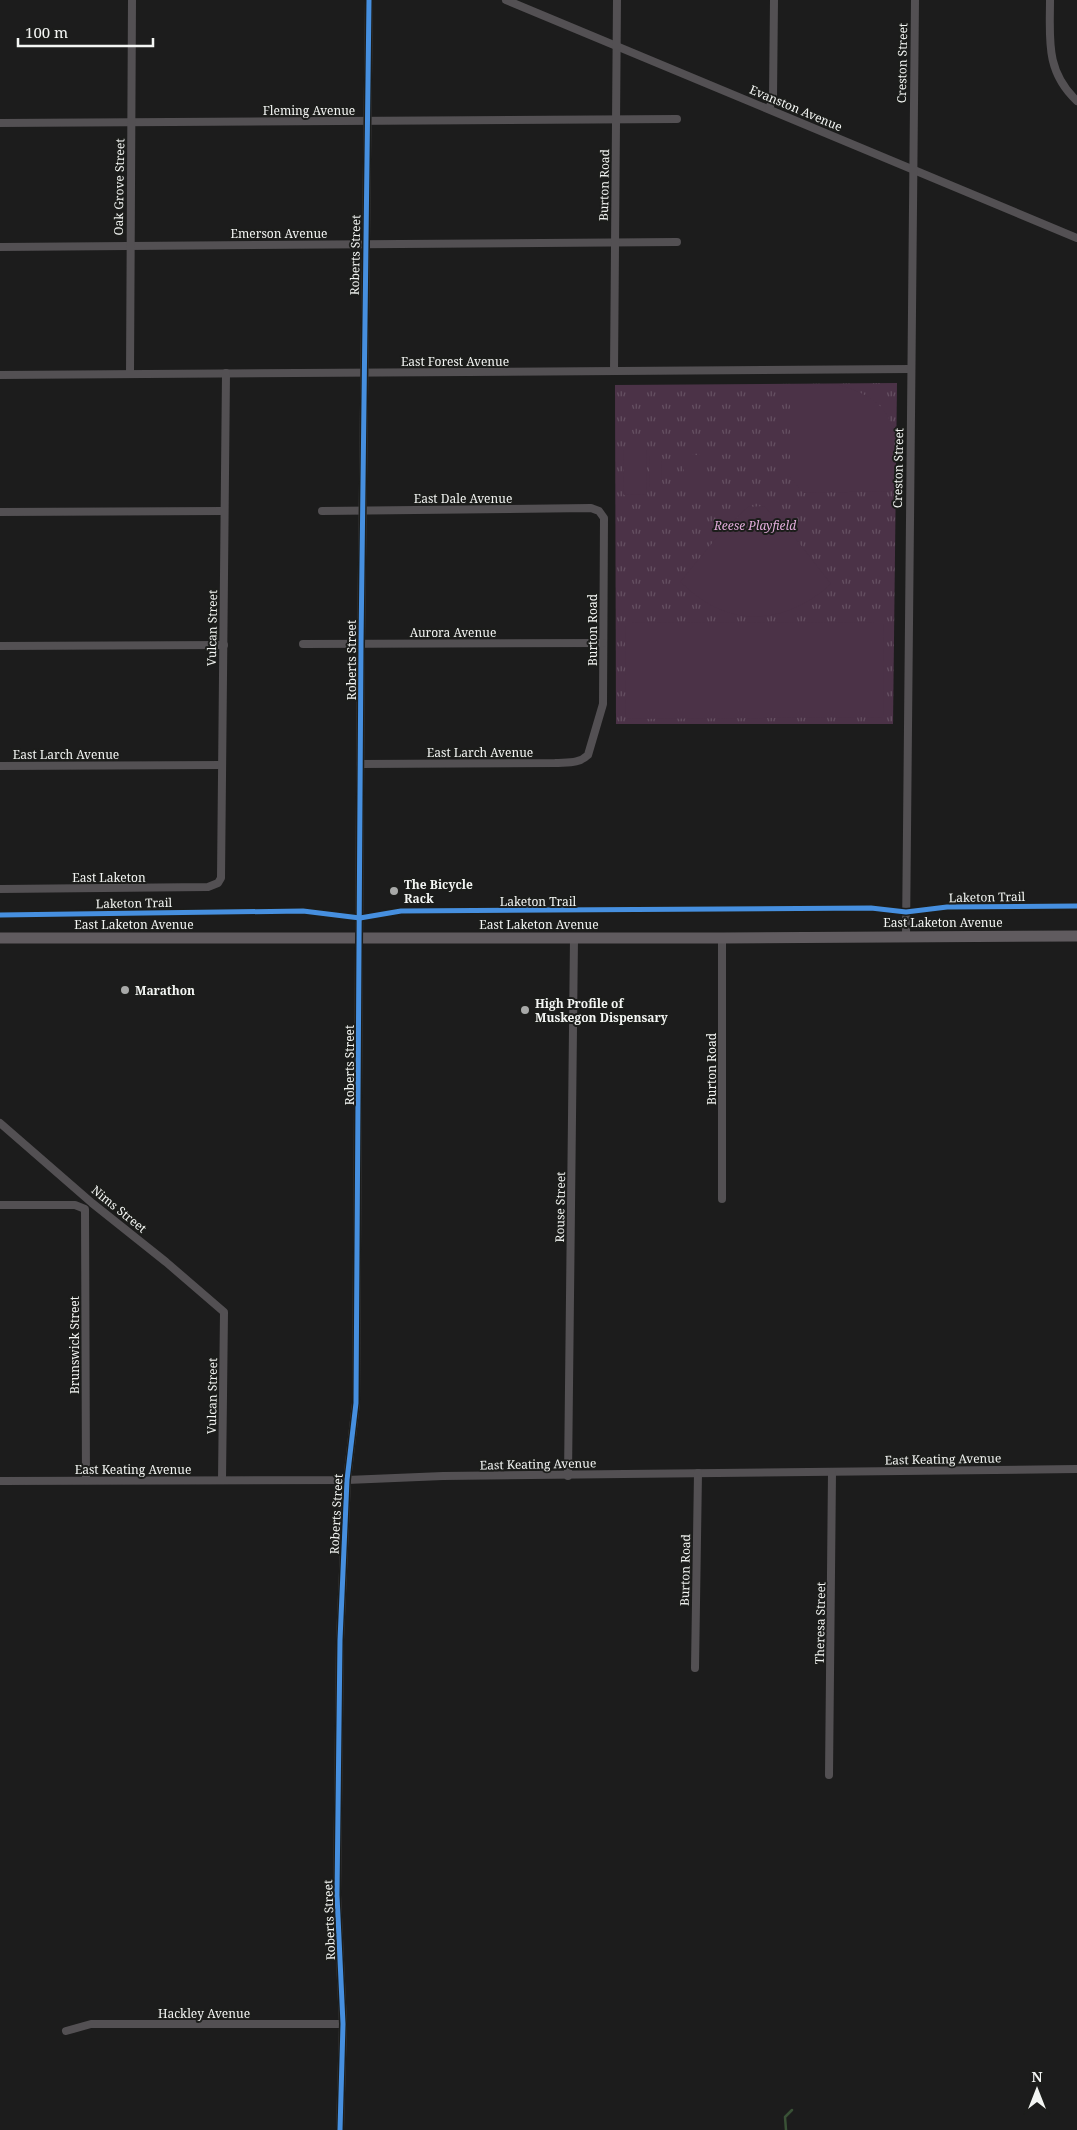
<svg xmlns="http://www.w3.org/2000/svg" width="1077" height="2130" font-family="'Noto Serif',serif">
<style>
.park{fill:url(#park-tufts)}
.pitch{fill:#4b3247}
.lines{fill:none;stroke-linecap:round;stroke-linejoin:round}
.stream{stroke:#395136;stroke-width:2.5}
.street{stroke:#535053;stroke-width:8}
.secondary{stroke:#605b5f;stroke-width:11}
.cycleway-casing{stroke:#1c1d1b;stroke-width:8}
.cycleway{stroke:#468fdf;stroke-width:5}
.poi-dot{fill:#a8a9a8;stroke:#1c1d1b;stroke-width:2}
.labels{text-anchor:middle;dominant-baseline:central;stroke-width:4;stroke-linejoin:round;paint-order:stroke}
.street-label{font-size:12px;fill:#f3f5f3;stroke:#1c1d1b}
.park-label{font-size:12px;font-style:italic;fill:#e0abd9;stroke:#1c1d1b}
.poi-label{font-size:12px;font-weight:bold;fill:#f3f5f3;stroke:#1c1d1b;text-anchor:start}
</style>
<defs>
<pattern id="park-tufts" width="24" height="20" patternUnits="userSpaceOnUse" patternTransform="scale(1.25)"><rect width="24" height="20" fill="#4b3247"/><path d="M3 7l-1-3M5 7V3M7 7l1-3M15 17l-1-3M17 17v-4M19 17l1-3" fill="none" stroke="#655062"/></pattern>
</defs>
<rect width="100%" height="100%" fill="#1c1c1c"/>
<path class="park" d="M897,383l-4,341h-277l-1,-339z"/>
<g class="pitch">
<path d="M836,384c67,19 59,48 58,107l-91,2 -13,-16v-92z"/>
<path d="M623,449h23l1,45 -23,1z"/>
<rect x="684" y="455" width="19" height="30"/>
<path d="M649,456h12l1,32h-12z"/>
<path d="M764,506l32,33 35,45c-37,34 -87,45 -130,15 -8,-5 -14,-12 -21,-17l38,-46 30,-29z"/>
<path d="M883,622l1,95 -258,2 -1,-96z"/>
</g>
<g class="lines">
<path class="stream" d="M786,2130l-1,-13 7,-7"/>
<g class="street">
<path d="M506,0l571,238"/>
<path d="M1050,0c0,39 -5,71 27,101"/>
<path d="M769,109l4,-12 1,-97"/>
<path d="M0,123l677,-4"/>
<path d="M0,247l677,-5"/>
<path d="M614,371l3,-371"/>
<path d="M130,374l2,-374"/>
<path d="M0,375l910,-6"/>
<path d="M322,511l269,-3 8,3 5,7 -1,186 -15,51c-9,9 -21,7 -33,8l-195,1"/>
<path d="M0,512l224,-1"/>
<path d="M303,644l300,-1"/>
<path d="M0,646l224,-1"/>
<path d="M0,766l222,-1"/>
<path d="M0,889l208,-2 10,-4 3,-5 5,-505"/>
<path d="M906,935l9,-935"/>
<path d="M722,938v261"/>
<path d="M0,1123l92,80 74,59 58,50 -2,167"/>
<path d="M0,1205h75l10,4 1,271"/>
<path d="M568,1476l6,-538"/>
<path d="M0,1481l347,-1 96,-4 634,-7"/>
<path d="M695,1668l3,-195"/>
<path d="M829,1775l3,-303"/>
<path d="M66,2031l25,-7h252"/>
<path d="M340,2130l3,-106 -6,-129 3,-255 7,-160 9,-77 5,-759 8,-644"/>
</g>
<path class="secondary" d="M0,938h722l355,-2"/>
<g class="cycleway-casing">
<g id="cycleway">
<path d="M0,915l303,-4 57,7 41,-7 470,-3 35,4 41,-5 130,-1"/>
<path d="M340,2130l3,-106 -6,-129 3,-255 7,-160 9,-77 5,-759 8,-644"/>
</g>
</g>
<use href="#cycleway" class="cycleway"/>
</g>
<g class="poi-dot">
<circle cx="394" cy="891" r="5"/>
<circle cx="125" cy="990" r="5"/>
<circle cx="525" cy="1010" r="5"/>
</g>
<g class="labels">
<g class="street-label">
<text transform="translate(902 63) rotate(-89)">Creston Street</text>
<text transform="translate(796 108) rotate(23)">Evanston Avenue</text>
<text x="309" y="110">Fleming Avenue</text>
<text transform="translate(604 185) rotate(-89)">Burton Road</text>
<text transform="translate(119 187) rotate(-89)">Oak Grove Street</text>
<text x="279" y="233">Emerson Avenue</text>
<text transform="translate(355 255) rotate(-89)">Roberts Street</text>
<text x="455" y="361">East Forest Avenue</text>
<text transform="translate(898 468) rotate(-89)">Creston Street</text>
<text x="463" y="498">East Dale Avenue</text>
<text transform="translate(212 628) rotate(-89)">Vulcan Street</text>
<text transform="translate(592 630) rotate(-90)">Burton Road</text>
<text x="453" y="632">Aurora Avenue</text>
<text transform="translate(351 660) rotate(-90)">Roberts Street</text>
<text x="480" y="752">East Larch Avenue</text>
<text x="66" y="754">East Larch Avenue</text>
<text x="109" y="877">East Laketon</text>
<text transform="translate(987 897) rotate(-1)">Laketon Trail</text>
<text x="538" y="901">Laketon Trail</text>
<text transform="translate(134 903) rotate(-1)">Laketon Trail</text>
<text x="943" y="922">East Laketon Avenue</text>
<text x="134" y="924">East Laketon Avenue</text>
<text x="539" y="924">East Laketon Avenue</text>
<text transform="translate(349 1065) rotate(-90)">Roberts Street</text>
<text transform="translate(711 1069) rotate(-90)">Burton Road</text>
<text transform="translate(560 1207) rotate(-89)">Rouse Street</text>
<text transform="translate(119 1209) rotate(39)">Nims Street</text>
<text transform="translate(74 1345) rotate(-90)">Brunswick Street</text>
<text transform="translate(212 1396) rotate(-89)">Vulcan Street</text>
<text transform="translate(943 1459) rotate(-1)">East Keating Avenue</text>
<text transform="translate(538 1464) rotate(-1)">East Keating Avenue</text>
<text x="133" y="1469">East Keating Avenue</text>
<text transform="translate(336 1514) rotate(-87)">Roberts Street</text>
<text transform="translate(685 1570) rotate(-89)">Burton Road</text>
<text transform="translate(820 1623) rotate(-89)">Theresa Street</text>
<text transform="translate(329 1920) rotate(-92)">Roberts Street</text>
<text x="204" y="2013">Hackley Avenue</text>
</g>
<g class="park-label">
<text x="755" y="525">Reese Playfield</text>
</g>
<g class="poi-label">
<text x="404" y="884">The Bicycle<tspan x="404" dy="14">Rack</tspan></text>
<text x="135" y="990">Marathon</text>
<text x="535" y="1003">High Profile of<tspan x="535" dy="14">Muskegon Dispensary</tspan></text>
</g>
</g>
<g transform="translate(1037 2090)" stroke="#1c1d1b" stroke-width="4" paint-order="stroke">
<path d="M0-4L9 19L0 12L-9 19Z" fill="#f3f5f3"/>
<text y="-8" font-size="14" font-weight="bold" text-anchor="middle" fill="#f3f5f3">N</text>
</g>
<path d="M18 38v8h135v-8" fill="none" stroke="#f3f5f3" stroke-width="2.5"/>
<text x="25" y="38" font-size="15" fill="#f3f5f3" stroke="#1c1d1b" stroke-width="4" paint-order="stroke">100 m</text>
</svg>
